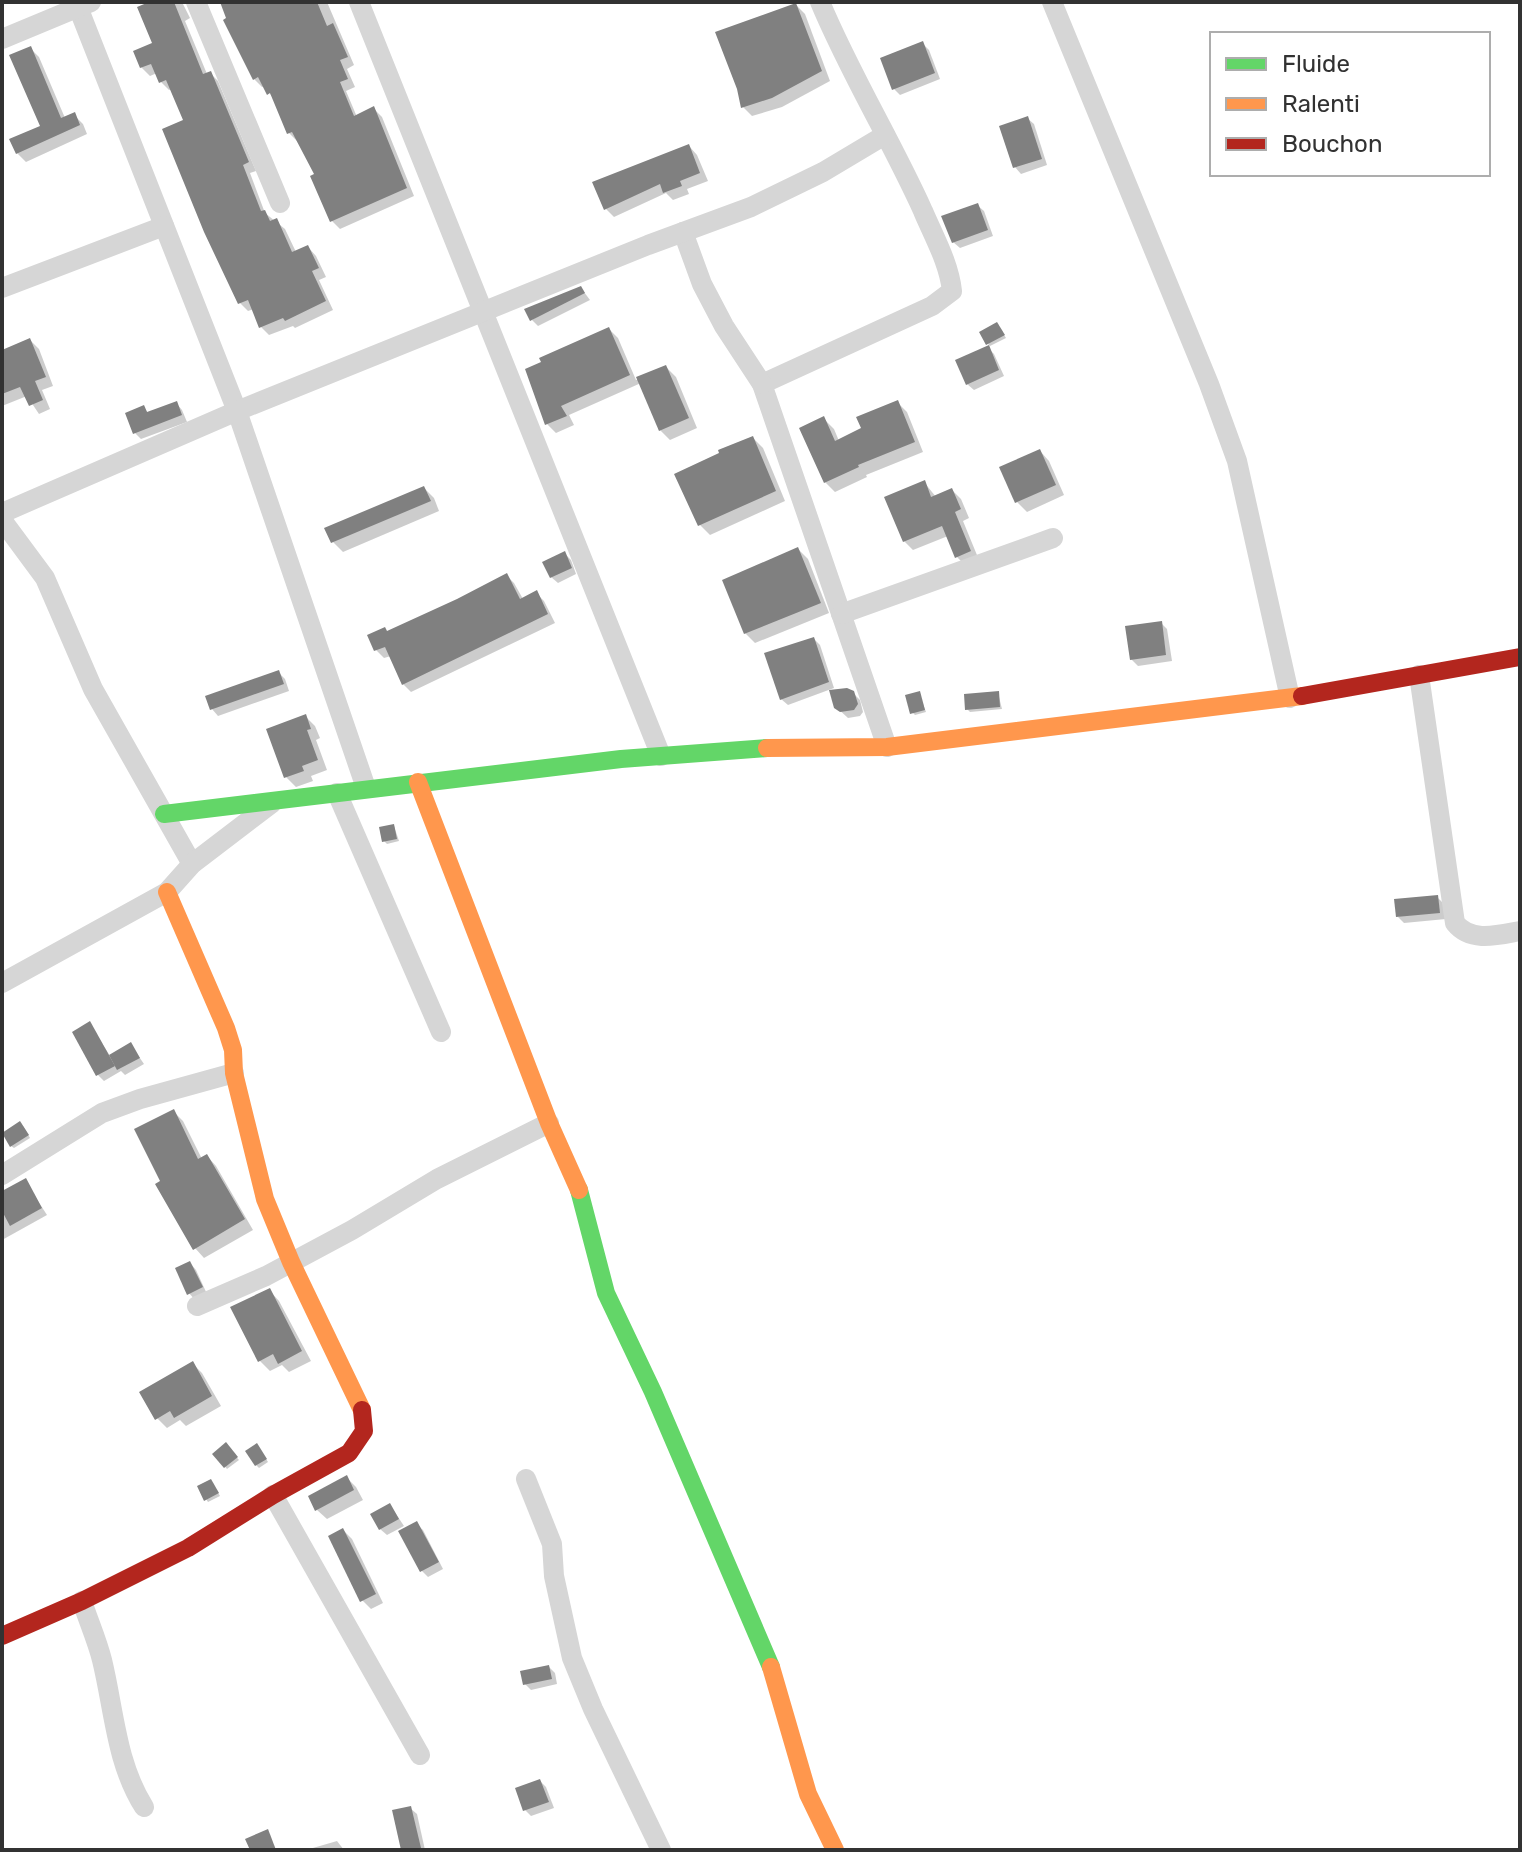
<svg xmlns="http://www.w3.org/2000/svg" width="1522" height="1852" font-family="Rubik,sans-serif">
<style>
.shadow{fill:#0003}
.building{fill:#808080}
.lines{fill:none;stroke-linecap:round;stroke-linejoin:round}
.street{stroke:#d6d6d6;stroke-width:20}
.fast{stroke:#63d668;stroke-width:18}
.slow{stroke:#ff974d;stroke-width:18}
.jam{stroke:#b3261e;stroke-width:18}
</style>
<rect width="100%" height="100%" fill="#fff"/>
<g class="shadow">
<path d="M154,2h28l8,16 -5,3 22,53 3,-1 8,8 38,90 -6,2 15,40 20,16 11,23 12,-5 8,9 10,21 -7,3 14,30 -38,18 -2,-2 -24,9 -8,-8 -7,-18 -6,2 -8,-8 -54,-182 -14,-32 -3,1 -8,-8 -4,-9 -7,3 -9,-9 14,-23z"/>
<path d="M222,2h105l27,63 -7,4 8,18 -9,4 11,26 17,-8 8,8 32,79 -74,33 -8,-8 -15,-46 -20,-34 -8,-8 -14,-32 -10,-15 -3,1 -8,-8z"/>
<path d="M796,5l9,9 25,67 -48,26 -30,9 -9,-9z"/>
<path d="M923,44l6,6 11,29 -40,16 -6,-6z"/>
<path d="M30,48l9,9 26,61 9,-3 9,9 4,10 -61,28 -9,-9 25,-26z"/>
<path d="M1027,118l7,6 13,41 -26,9 -6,-7z"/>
<path d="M689,146l8,9 11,26 -21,8 2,5 -16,6 -7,-7 -52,24 -8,-8z"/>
<path d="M977,205l7,6 9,25 -33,12 -7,-6z"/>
<path d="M581,288l9,12 -52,26 -6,-6z"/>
<path d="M999,327l7,11 -16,8 -2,-2z"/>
<path d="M609,329l9,9 18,42 30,-13 10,10 21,51 -27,12 -10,-10 -19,-47 -72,32 5,10 -18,8 -9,-9z"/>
<path d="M30,340l9,9 14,37 -11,4 8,19 -11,5 -12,-18 -25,10v-54z"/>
<path d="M988,348l6,6 10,22 -30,14 -7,-6z"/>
<path d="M897,402l10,10 16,40 -57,23 1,2 -32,15 -10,-10 -1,-63 10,10 5,12 24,-12z"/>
<path d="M176,403l6,7 5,12 -46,17 -6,-6 9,-25 5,6z"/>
<path d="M753,438l10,10 22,53 -75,34 -10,-10 -23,-50z"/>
<path d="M1040,451l9,10 15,34 -37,17 -10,-10z"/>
<path d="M924,482l12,15 16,-7 9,9 8,19 -6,3 16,39 -13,6 -9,-9 -9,-21 -35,14 -9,-9z"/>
<path d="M424,488l10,10 5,13 -96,41 -10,-10z"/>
<path d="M798,549l10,10 21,54 -74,30 -10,-10z"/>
<path d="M565,554l6,6 5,14 -18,9 -7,-6z"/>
<path d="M506,575l8,8 9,16 13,-6 8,8 11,22 -144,69 -8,-8 -12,-28 -7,2 -8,-8z"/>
<path d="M1161,623l6,6 5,32 -34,5 -7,-7z"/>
<path d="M814,639l6,6 14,43 -46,17 -7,-6z"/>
<path d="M279,673l6,6 4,12 -71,25 -6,-7 -4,-12z"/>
<path d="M853,693l7,7 3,12 -3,4 -12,2 -12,-11z"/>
<path d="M919,693l7,19 -11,3 -3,-3z"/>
<path d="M998,693l4,16 -32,3 -3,-3z"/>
<path d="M305,716l10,10 5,12 -4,2 11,30 -16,6 2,5 -17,6 -10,-10 -17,-47z"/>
<path d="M394,826l5,15 -12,3 -3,-3z"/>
<path d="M1437,897l6,6 3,16 -42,4 -6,-6z"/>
<path d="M90,1024l20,32 21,-11 13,19 -19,11 -4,-4 -17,10 -6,-6z"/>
<path d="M173,1111l10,10 19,38 5,-3 9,10 37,64 -49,28 -9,-10 -33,-66z"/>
<path d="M23,1126l7,12 -16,10 -3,-2z"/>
<path d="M25,1181l22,34 -45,25v-47z"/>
<path d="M190,1263l6,7 11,24 -12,6 -6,-7z"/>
<path d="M270,1291l9,10 32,60 -22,11 -7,-7 -12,6 -10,-10 -27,-53z"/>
<path d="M192,1363l10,10 19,33 -35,20 -6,-6 -13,8 -10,-10z"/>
<path d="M226,1445l13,15 -12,9 -12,-15z"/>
<path d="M259,1448l9,14 -9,6 -3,-3z"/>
<path d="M346,1477l10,10 7,13 -36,19 -10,-9z"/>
<path d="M213,1484l7,12 -12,6 -2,-3z"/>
<path d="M390,1505l14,21 -17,9 -7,-6z"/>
<path d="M416,1524l7,6 20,39 -15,8 -6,-6z"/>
<path d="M343,1530l9,9 31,64 -12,6 -9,-9z"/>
<path d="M549,1667l6,6 2,11 -26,6 -6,-6z"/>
<path d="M540,1781l6,6 8,21 -23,8 -6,-6z"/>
<path d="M410,1808l7,6 8,36h-22l-8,-38z"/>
<path d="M337,1841l7,9h-38z"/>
</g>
<g class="building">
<path d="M149,2h25l29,72 8,-3 38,91 -6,3 18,46 4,-1 5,11 7,-3 15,34 16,-7 11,23 -7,3 14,30 -41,20 -2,-3 -24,10 -11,-28 -10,4 -34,-72 -42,-103 21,-9 -17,-40 -7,3 -8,-19 -11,4 -7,-17 19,-8 -15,-36z"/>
<path d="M220,2h97l10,24 6,-3 15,34 -8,3 8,19 -8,3 14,34 20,-10 33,82 -77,34 -20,-46 4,-2 -22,-42 -5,2 -17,-41 -3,2 -9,-18 -5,3 -30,-60 3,-2z"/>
<path d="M796,3l26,68 -50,27 -31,10 -4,-19 -22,-57z"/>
<path d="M923,41l12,32 -43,17 -12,-32z"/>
<path d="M31,46l30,72 14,-6 5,13 -64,29 -7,-15 31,-13 -31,-71z"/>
<path d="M1028,116l14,43 -29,9 -14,-42z"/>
<path d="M689,144l11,29 -20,8 2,5 -19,7 -3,-9 -56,26 -12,-28z"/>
<path d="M978,203l10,27 -36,13 -11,-27z"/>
<path d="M581,286l4,7 -55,28 -6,-12z"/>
<path d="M997,322l8,13 -19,10 -7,-13z"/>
<path d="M609,327l21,48 -69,31 6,10 -22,9 -20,-56 16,-7 -2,-4z"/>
<path d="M30,338l16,39 -11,4 8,19 -14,6 -9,-19 -18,7v-44z"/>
<path d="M989,345l10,25 -33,15 -11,-25z"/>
<path d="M666,365l23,53 -30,13 -23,-54z"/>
<path d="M898,400l17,42 -57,23 1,2 -35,16 -25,-55 25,-12 11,25 26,-13 -5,-11z"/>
<path d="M177,401l5,14 -49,19 -8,-21 19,-8 3,7z"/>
<path d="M753,436l23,55 -78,35 -24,-52 45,-21 -1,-3z"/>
<path d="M1040,449l16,36 -41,18 -16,-36z"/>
<path d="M925,480l6,17 21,-9 9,21 -6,3 16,39 -16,7 -13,-32 -39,16 -19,-45z"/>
<path d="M424,486l7,15 -100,42 -7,-15z"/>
<path d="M798,547l23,56 -77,31 -22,-54z"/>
<path d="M565,551l7,17 -22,10 -8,-16z"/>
<path d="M507,573l13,26 17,-9 11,24 -146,71 -17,-38 -11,4 -7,-16 18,-8 2,4 70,-32z"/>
<path d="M1162,621l4,34 -36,5 -5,-34z"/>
<path d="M814,637l15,45 -49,18 -16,-47z"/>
<path d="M279,670l5,14 -74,26 -5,-14z"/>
<path d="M847,688l7,3 4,13 -4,6 -14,2 -6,-4 -5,-18z"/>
<path d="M920,691l5,19 -15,4 -5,-19z"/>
<path d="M999,691l1,16 -35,3 -1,-16z"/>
<path d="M306,714l5,15 -4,1 11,30 -16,6 2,5 -20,7 -18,-49z"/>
<path d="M394,824l3,15 -15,3 -3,-15z"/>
<path d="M1438,895l2,18 -44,4 -2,-18z"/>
<path d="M90,1021l25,45 -19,10 -24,-44z"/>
<path d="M131,1042l9,16 -23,12 -8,-15z"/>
<path d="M174,1109l24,50 9,-5 38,65 -52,31 -38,-66 5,-3 -26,-52z"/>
<path d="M20,1121l9,14 -19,12 -8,-14z"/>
<path d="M26,1178l16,30 -32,18 -8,-15v-20z"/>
<path d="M190,1261l13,26 -16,8 -12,-27z"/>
<path d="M270,1288l32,63 -24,13 -5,-10 -15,8 -28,-55z"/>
<path d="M193,1361l19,35 -38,22 -4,-7 -15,9 -16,-28z"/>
<path d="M226,1442l12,15 -14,11 -12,-14z"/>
<path d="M257,1443l10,16 -12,7 -10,-15z"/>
<path d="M347,1475l7,15 -39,21 -7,-15z"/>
<path d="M211,1479l8,14 -15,8 -7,-15z"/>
<path d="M390,1503l9,16 -20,11 -9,-16z"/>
<path d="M417,1521l22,41 -19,10 -22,-41z"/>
<path d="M343,1528l33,66 -16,8 -32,-66z"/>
<path d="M549,1665l3,14 -29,6 -3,-14z"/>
<path d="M540,1779l9,23 -26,9 -8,-23z"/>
<path d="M411,1806l10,42 -20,2 -9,-40z"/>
<path d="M268,1829l8,21h-26l-5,-11z"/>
</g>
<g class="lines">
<g class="street">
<path d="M76,2l161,409 129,377"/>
<path d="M196,2l84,201"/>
<path d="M359,2l302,754"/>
<path d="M820,2c30,72 71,138 103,209 11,26 26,52 29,80l-20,15 -170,78 125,363"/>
<path d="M1052,2l157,382 28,77 53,237"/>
<path d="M2,39l89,-37"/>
<path d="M683,232l19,52 22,42 38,58"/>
<path d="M2,288l162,-62"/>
<path d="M2,513l235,-102 411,-166 103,-38 72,-35 62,-37"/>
<path d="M2,520l43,58 48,111 99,175"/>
<path d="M841,614l212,-76"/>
<path d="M1419,675l36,248c16,20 43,12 65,8"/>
<path d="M337,793l104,239"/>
<path d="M2,983l165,-91 25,-28 80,-61"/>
<path d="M2,1175l100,-62 38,-14 94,-26"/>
<path d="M197,1306l69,-30 86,-46 85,-51 112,-56"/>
<path d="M526,1479l26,65 2,32 18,82 21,51 68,141"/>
<path d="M273,1495l147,260"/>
<path d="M82,1601c6,19 15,39 20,59 12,49 14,103 42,147"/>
</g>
<g class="fast">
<path d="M164,814l457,-55 146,-11"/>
<path d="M579,1190l27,103 47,99 118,275"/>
</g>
<g class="slow">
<path d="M767,748l120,-1 415,-51"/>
<path d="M418,782l131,341 30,67"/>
<path d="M167,892l59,136 7,22 1,23 31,126 26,63 71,148"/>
<path d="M771,1667l37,127 27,56"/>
</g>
<g class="jam">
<path d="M1302,696l218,-39"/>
<path d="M2,1636l80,-35 106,-53 85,-53 76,-42 15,-22 -2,-21"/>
</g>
</g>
<rect width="1522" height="1852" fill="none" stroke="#323232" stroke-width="8"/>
<rect x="1210" y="32" width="280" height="144" fill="#ffffff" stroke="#adadad" stroke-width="2"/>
<rect x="1226" y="58" width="40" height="12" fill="#63d668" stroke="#adadad" stroke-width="2"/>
<text x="1282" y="72" font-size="24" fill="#323232">Fluide</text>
<rect x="1226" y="98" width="40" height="12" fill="#ff974d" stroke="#adadad" stroke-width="2"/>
<text x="1282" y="112" font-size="24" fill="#323232">Ralenti</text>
<rect x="1226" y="138" width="40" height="12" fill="#b3261e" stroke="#adadad" stroke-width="2"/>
<text x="1282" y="152" font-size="24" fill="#323232">Bouchon</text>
</svg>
